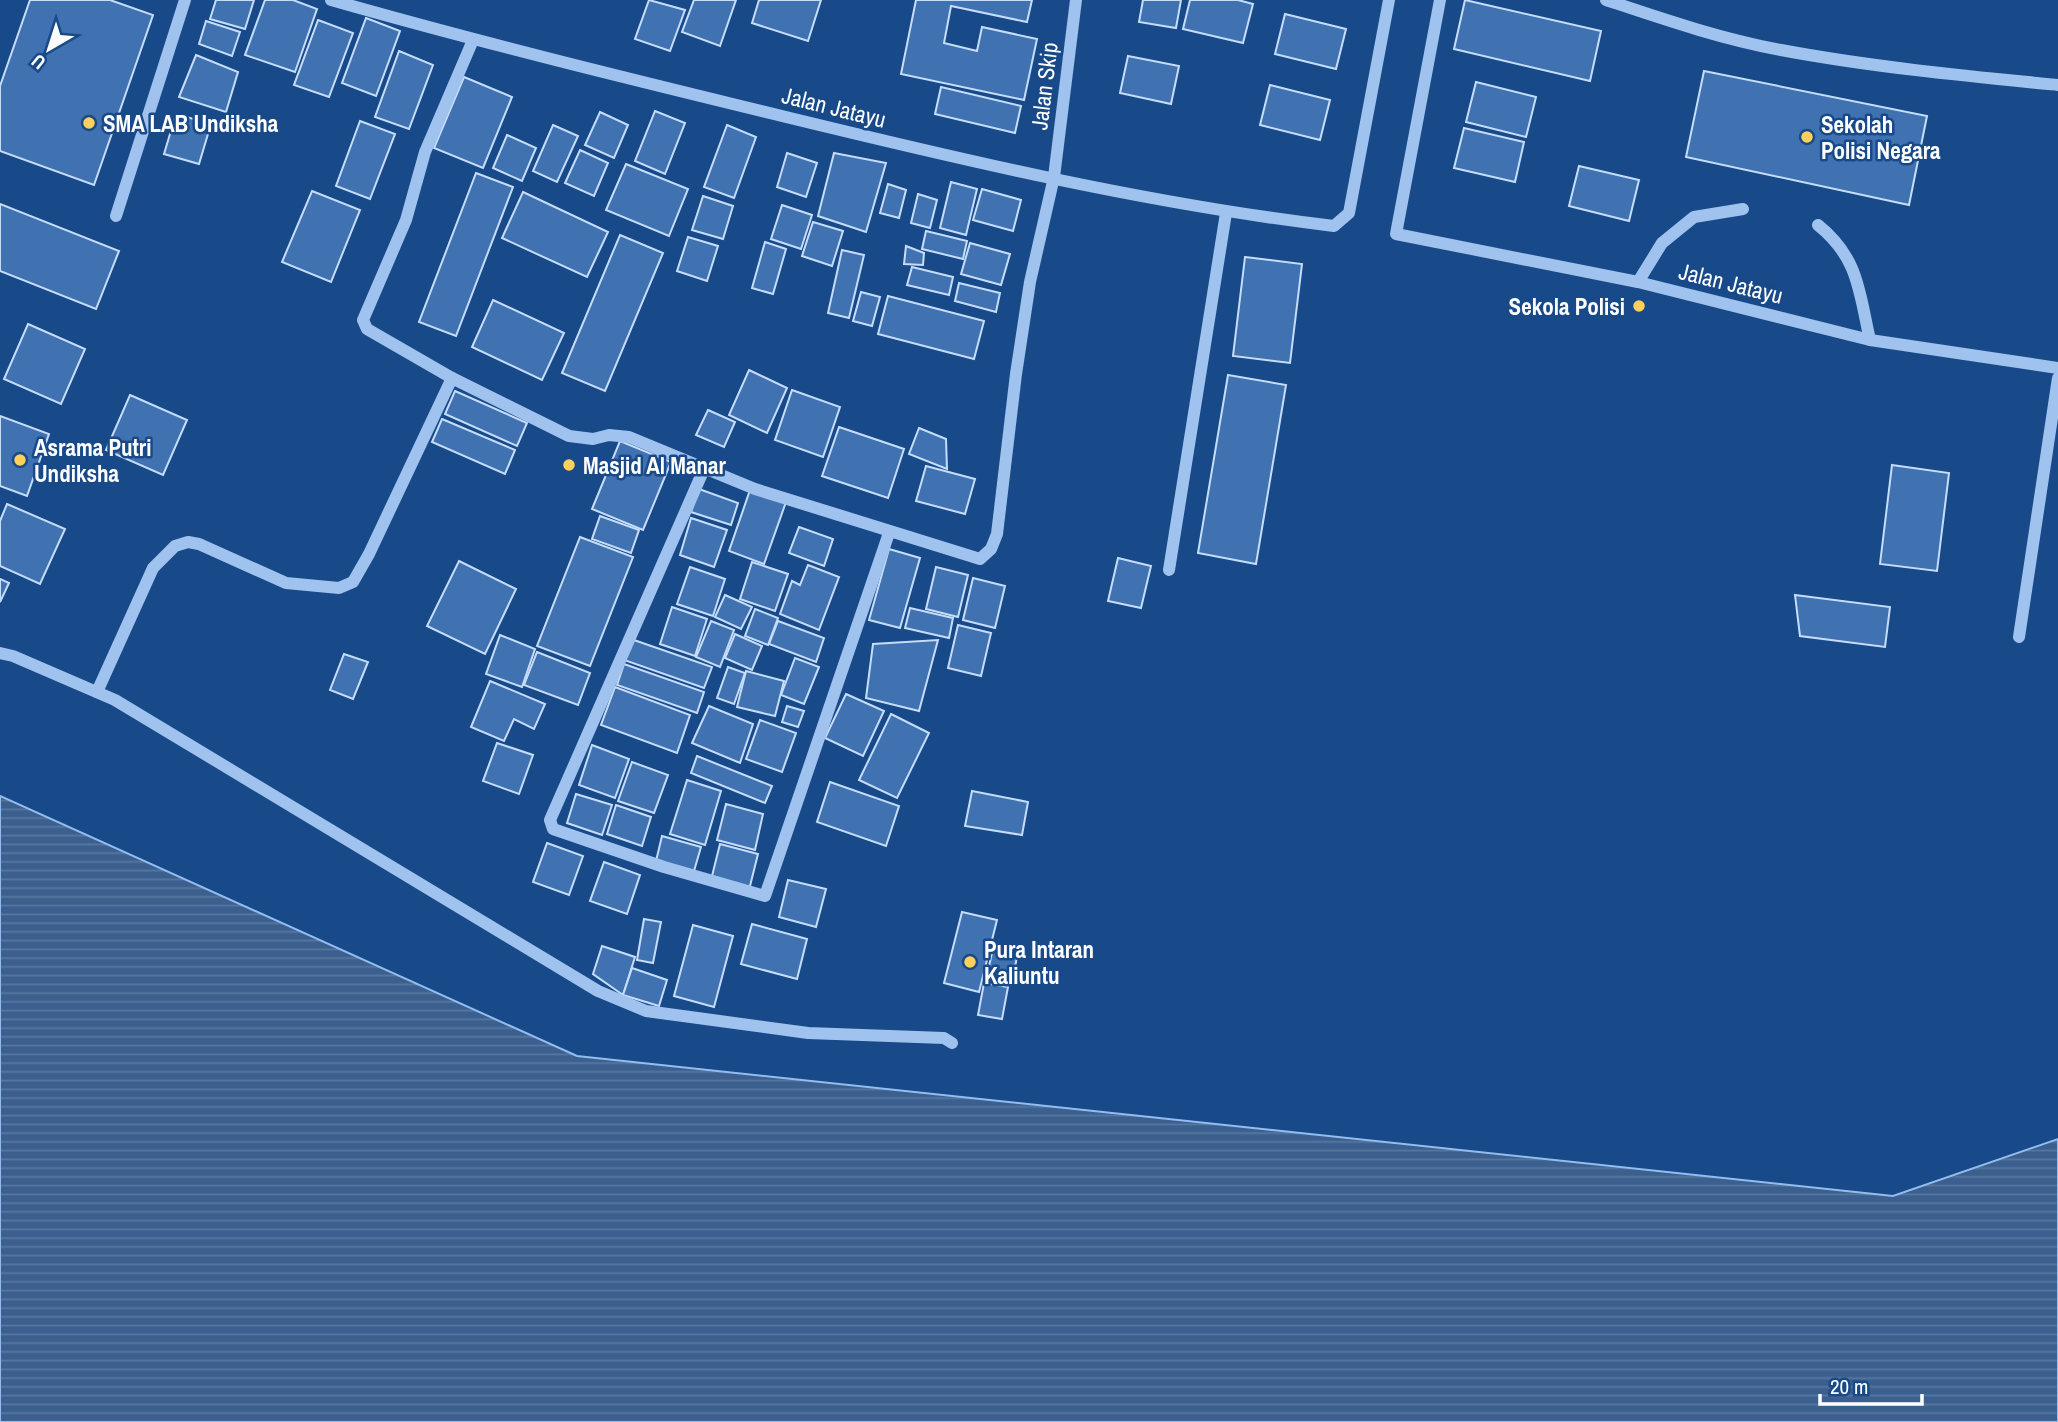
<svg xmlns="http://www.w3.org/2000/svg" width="2058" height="1422" font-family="'Archivo Narrow',sans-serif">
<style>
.water{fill:url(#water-rules);stroke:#92bdf0;stroke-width:2}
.building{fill:#4072b2;stroke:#c5ddfa;stroke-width:2}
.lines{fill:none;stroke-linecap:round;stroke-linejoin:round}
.minor{stroke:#9fc3ee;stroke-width:12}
.poi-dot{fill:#ffd05c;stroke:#184988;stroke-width:2.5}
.labels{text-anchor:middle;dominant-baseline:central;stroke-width:5;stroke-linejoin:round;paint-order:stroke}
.street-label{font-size:23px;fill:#fff;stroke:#184988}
.poi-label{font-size:23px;font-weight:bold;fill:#fff;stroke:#184988;text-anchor:start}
</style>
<defs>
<pattern id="water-rules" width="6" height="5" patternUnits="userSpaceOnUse" patternTransform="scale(1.75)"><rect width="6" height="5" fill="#3b5f8e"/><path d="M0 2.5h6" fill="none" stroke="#58779f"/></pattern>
</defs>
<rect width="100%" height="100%" fill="#184988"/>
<path class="water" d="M0,796l577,260 1316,140 165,-57v283h-2058z"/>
<g class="building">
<path d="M30,0h80l43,15 -59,170 -94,-34v-65z"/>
<path d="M216,0h38l-9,29 -35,-10z"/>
<path d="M265,0h28l24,9 -22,63 -50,-17z"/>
<path d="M649,0l36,10 -15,41 -35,-12z"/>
<path d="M694,0h42l-16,46 -38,-14z"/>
<path d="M759,0h62l-13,41 -56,-18z"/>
<path d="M916,0h116l-5,22 -76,-16 -7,37 33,8 5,-24 55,12 -13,61 -123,-26z"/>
<path d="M1143,0h38l-5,28 -37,-6z"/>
<path d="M1190,0h48l15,4 -10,39 -60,-14z"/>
<path d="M1465,0l136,31 -11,50 -136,-32z"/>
<path d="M1285,14l61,15 -10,40 -61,-15z"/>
<path d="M366,18l34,13 -24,65 -34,-13z"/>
<path d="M318,20l35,13 -24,64 -35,-12z"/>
<path d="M206,21l34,11 -8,24 -33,-12z"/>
<path d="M399,51l34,14 -24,64 -34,-12z"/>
<path d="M196,55l42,17 -12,40 -47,-15z"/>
<path d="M1128,56l51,10 -8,38 -51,-11z"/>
<path d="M1704,71l223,45 -18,89 -223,-48z"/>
<path d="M464,77l48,20 -29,71 -49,-20z"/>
<path d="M1476,82l60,15 -10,40 -60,-15z"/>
<path d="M1270,85l60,15 -10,40 -60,-15z"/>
<path d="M941,87l80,19 -6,27 -80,-19z"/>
<path d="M655,111l30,12 -20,51 -30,-13z"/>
<path d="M600,112l28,13 -14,33 -29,-13z"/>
<path d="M176,114l35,10 -12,40 -35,-10z"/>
<path d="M360,121l35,13 -25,65 -34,-13z"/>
<path d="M553,125l25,11 -21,46 -24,-11z"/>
<path d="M727,125l29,12 -22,61 -30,-11z"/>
<path d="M1464,128l60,14 -9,40 -61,-14z"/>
<path d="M507,135l29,13 -14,33 -29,-13z"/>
<path d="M580,150l28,13 -14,33 -29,-13z"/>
<path d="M787,153l30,10 -11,34 -29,-10z"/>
<path d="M834,153l52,10 -20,69 -48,-16z"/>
<path d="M626,164l62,25 -19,47 -63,-26z"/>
<path d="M1579,166l60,14 -10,41 -60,-15z"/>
<path d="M476,173l37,14 -57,149 -37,-14z"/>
<path d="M951,182l26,7 -11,46 -26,-7z"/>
<path d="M888,184l18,6 -7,28 -19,-5z"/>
<path d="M982,189l39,11 -8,31 -40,-11z"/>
<path d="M312,191l48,19 -29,72 -49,-20z"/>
<path d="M523,192l85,40 -21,45 -85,-39z"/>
<path d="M918,194l19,6 -7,28 -19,-5z"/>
<path d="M703,196l30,10 -10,33 -31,-9z"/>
<path d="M0,204l119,47 -23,58 -96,-38z"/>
<path d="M782,205l30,10 -11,34 -30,-10z"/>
<path d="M813,222l30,9 -11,35 -30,-10z"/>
<path d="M926,231l41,10 -4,18 -41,-10z"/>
<path d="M620,235l43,18 -58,138 -43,-18z"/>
<path d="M688,237l30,9 -11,35 -30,-10z"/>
<path d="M765,242l21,7 -13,45 -21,-6z"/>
<path d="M970,243l40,11 -9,31 -40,-11z"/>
<path d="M906,246l18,7 -1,12 -19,-1z"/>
<path d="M842,250l22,5 -15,63 -21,-5z"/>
<path d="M1245,257l57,7 -12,99 -57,-7z"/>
<path d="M912,267l41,10 -4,18 -42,-10z"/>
<path d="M959,283l41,10 -4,19 -41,-11z"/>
<path d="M861,292l19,5 -8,29 -19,-5z"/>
<path d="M888,296l96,25 -10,38 -96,-25z"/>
<path d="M493,300l71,33 -22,47 -70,-33z"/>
<path d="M28,324l57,25 -24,55 -57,-25z"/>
<path d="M749,370l38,18 -20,45 -38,-18z"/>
<path d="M1228,375l58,10 -30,179 -58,-11z"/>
<path d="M792,390l48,17 -17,50 -48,-17z"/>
<path d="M455,391l72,32 -10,23 -72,-32z"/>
<path d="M130,395l57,25 -24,55 -57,-25z"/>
<path d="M708,410l27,12 -11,25 -28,-12z"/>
<path d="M0,416l49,18 -22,62 -27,-10z"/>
<path d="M442,419l73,31 -10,24 -73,-32z"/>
<path d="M839,427l65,22 -16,49 -66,-22z"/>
<path d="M919,428l27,11 1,30 -38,-15z"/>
<path d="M620,441l51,21 -28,68 -51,-21z"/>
<path d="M1892,465l57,8 -12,98 -57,-7z"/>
<path d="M926,466l49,13 -10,35 -49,-13z"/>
<path d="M699,489l39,14 -7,22 -40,-13z"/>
<path d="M750,490l36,12 -22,62 -35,-13z"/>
<path d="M7,504l58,25 -25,55 -40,-18v-45z"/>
<path d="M600,516l39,14 -8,23 -39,-14z"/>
<path d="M691,518l36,12 -13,37 -34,-12z"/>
<path d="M799,527l34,12 -9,27 -35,-13z"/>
<path d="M580,537l53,20 -43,109 -53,-20z"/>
<path d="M889,549l31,9 -20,70 -31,-8z"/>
<path d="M1118,558l33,8 -10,42 -33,-7z"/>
<path d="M459,561l57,28 -31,65 -58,-28z"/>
<path d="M752,562l36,12 -13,37 -35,-12z"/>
<path d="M808,565l31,12 -20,53 -39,-16 12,-33 8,4z"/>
<path d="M690,567l35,12 -12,37 -36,-12z"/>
<path d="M936,567l32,8 -10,42 -32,-8z"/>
<path d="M973,578l32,8 -10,42 -32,-8z"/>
<path d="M0,579l9,4 -9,19z"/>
<path d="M725,595l27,12 -11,22 -26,-12z"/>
<path d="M1795,595l95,12 -5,40 -85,-11z"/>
<path d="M672,607l35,12 -12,37 -35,-12z"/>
<path d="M910,608l43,10 -4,20 -44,-10z"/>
<path d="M755,609l23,9 -10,27 -23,-9z"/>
<path d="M711,621l23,9 -14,37 -24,-10z"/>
<path d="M778,621l46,17 -8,24 -47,-18z"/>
<path d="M958,625l33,8 -10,43 -33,-8z"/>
<path d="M735,634l27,12 -10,24 -27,-12z"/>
<path d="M500,635l35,14 -13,38 -36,-13z"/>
<path d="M631,639l81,28 -8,21 -80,-28z"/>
<path d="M938,640l-19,71 -53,-13 7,-54z"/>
<path d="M537,652l53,21 -12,32 -54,-20z"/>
<path d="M344,654l24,8 -15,37 -23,-9z"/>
<path d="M795,658l24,9 -15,37 -23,-9z"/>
<path d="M624,664l80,28 -7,21 -80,-28z"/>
<path d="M728,667l17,6 -11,31 -17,-6z"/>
<path d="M746,671l38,10 -9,35 -38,-9z"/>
<path d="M490,681l55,23 -11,25 -20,-10 -10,22 -33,-14z"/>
<path d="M615,687l75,28 -13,38 -76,-28z"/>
<path d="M846,694l38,17 -21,45 -38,-18z"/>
<path d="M709,706l44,18 -13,39 -48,-20z"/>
<path d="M787,706l17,5 -6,16 -16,-5z"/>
<path d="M891,714l38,19 -32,65 -38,-18z"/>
<path d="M760,720l36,13 -14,39 -36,-13z"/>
<path d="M497,743l36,12 -14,39 -36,-13z"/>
<path d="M592,745l37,14 -14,39 -36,-13z"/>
<path d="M697,756l75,30 -7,17 -74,-30z"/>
<path d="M632,762l36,13 -14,38 -36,-12z"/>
<path d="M687,780l34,11 -16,54 -35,-11z"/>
<path d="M830,782l69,24 -13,40 -69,-24z"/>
<path d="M972,791l56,11 -6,33 -57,-9z"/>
<path d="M576,794l36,11 -10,30 -35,-12z"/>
<path d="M726,804l37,10 -8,36 -38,-10z"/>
<path d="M616,805l35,12 -9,29 -35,-12z"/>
<path d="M662,836l39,11 -7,24 -38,-10z"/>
<path d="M547,843l36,13 -14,39 -36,-13z"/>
<path d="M720,844l38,10 -9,36 -38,-10z"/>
<path d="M604,862l36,13 -13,39 -37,-13z"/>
<path d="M788,880l38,9 -10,38 -37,-10z"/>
<path d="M962,912l35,8 -18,72 -35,-9z"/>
<path d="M644,919l17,3 -8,41 -16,-3z"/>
<path d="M752,924l55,15 -10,40 -56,-15z"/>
<path d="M693,925l40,11 -19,71 -40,-11z"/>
<path d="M602,946l33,11 -12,38 -30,-21z"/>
<path d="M993,948l25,5 -7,32 -25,-5z"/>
<path d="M632,968l35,12 -8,26 -36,-11z"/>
<path d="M984,983l24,4 -6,32 -24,-4z"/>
</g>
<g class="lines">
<g class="minor">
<path d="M331,0c151,43 303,80 455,117 181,44 363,87 548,109l15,-13 40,-213"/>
<path d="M1440,0l-44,234 242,48 232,58 188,28"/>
<path d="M1606,0c57,19 115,39 175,50 91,17 185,26 277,35"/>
<path d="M473,40l-48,112 -19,68 -43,100 4,9 85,49 117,58 24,3 16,-4 20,2 126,52 225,70 11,-10 6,-15 19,-160 14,-92 24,-105 22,-177"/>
<path d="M116,216l69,-216"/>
<path d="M1818,225c41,33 41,67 52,115"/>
<path d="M1638,282l24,-39 32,-26 49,-8"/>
<path d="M704,469l-154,351 3,9 111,38 101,29 124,-363"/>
<path d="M1169,570l57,-357"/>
<path d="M2019,637l39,-259"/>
<path d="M0,653l13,3 102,44 483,291 48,20 162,22 136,5 8,5"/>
<path d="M97,692l56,-124 22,-22 13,-4 11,2 87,39 53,5 14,-6 16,-28 83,-176"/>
</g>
</g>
<g class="poi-dot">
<circle cx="89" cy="123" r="7"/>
<circle cx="1807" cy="137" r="7"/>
<circle cx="1639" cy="306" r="7"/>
<circle cx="20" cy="460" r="7"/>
<circle cx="569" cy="465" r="7"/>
<circle cx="970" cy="962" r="7"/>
</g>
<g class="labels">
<g class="street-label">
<text transform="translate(1044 86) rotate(-83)">Jalan Skip</text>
<text transform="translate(834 107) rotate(14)">Jalan Jatayu</text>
<text transform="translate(1731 283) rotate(14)">Jalan Jatayu</text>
</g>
<g class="poi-label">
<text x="103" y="123">SMA LAB Undiksha</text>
<text x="1821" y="124">Sekolah<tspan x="1821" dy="26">Polisi Negara</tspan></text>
<text x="1625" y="306" text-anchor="end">Sekola Polisi</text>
<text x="34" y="447">Asrama Putri<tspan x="34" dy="26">Undiksha</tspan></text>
<text x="583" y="465">Masjid Al Manar</text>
<text x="984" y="949">Pura Intaran<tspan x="984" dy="26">Kaliuntu</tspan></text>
</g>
</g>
<g transform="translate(49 49) rotate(219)" stroke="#184988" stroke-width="5" paint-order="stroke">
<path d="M0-5L12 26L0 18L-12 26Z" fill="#ffffff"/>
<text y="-10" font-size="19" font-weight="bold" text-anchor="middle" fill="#ffffff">U</text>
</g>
<path d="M1820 1394v10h102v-10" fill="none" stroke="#ffffff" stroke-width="3.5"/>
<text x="1830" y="1394" font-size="21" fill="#ffffff" stroke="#184988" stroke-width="5" paint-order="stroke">20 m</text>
</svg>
